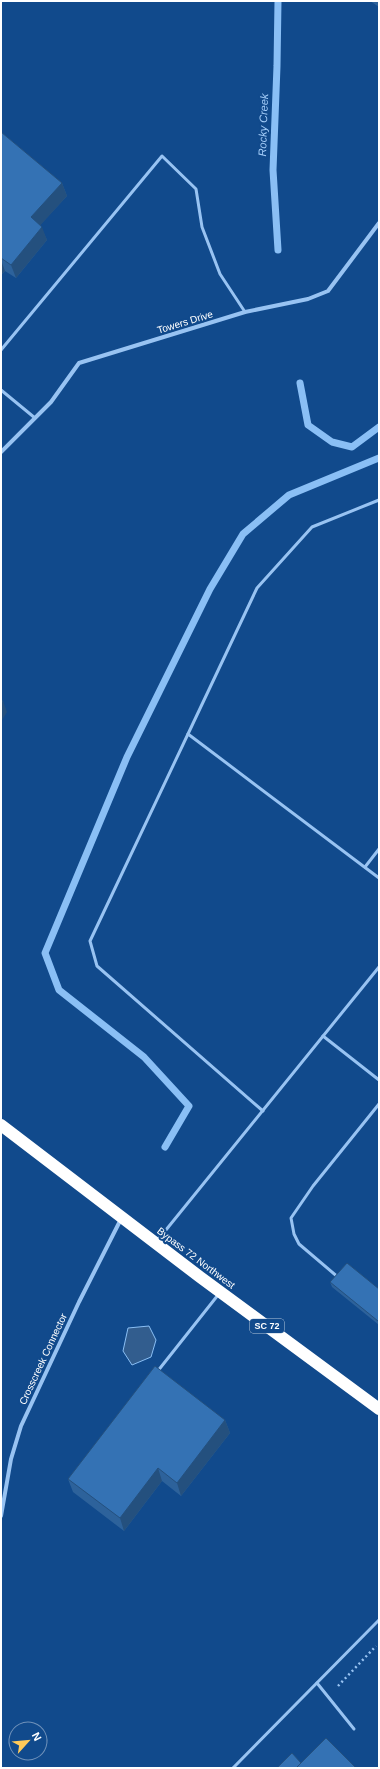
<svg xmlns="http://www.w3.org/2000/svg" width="380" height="1769" font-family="Arial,sans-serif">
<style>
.water{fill:#325d8e;stroke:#8abff5}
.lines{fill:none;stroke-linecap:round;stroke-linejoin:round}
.stream{stroke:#8abff5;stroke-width:7}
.path{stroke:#98c3f2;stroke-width:2.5;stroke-dasharray:2 3;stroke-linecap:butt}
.lane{stroke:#98c3f2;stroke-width:3}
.street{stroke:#98c3f2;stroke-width:4}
.highway{stroke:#fff;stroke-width:12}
.wall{fill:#2d629b}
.shaded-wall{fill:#24507e}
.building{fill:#3472b4;stroke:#24507e}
.labels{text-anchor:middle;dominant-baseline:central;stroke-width:4;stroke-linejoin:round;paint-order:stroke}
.shield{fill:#114a8c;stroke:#b8c9dc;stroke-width:1}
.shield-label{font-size:9px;font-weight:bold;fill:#fff}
.street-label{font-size:10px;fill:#fff;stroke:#114a8c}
.water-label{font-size:11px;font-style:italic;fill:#a4cdf9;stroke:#114a8c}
</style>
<rect width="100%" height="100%" fill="#114a8c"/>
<path class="water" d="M149,1326l7,14 -5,17 -19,8 -9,-14 5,-23z"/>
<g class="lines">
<g class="stream">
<path d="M278,1l-1,65 -4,104 5,80"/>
<path d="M300,383l8,42 24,17 20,5 27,-20"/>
<path d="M165,1147l24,-41 -45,-49 -85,-67 -14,-37 82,-196 83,-168 33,-55 46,-39 90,-37"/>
</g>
<path class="path" d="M338,1686l38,-40"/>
<g class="lane">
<path d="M1,350l161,-194 34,33 6,38 18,47 25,38"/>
<path d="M1,390l34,28"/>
<path d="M379,500l-67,27 -55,61 -69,146 191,144"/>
<path d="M188,734l-98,207 7,25 166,145"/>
<path d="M365,867l14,-18"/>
<path d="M323,1036l56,44"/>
<path d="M157,1241l222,-274"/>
<path d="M339,1278l-40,-34 -5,-10 -3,-16 22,-32 66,-82"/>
<path d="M157,1372l61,-77"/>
<path d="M317,1683l37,46"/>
<path d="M233,1768l146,-148"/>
</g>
<g class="street">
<path d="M1,452l50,-50 28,-39 166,-51 63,-13 20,-8 51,-68"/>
<path d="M1,1516l10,-57 10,-33 58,-124 42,-83"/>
</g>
<path class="highway" d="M1,1125l199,152 179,132"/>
</g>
<g class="wall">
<path d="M370,1h9v6z"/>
<path d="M1,132l61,51 5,13 -27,29 7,15 -31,38 -11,-7 -4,4z"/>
<path d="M330,1282l49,7v36l-47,-38z"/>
<path d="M225,1420l5,13 -49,63 -19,-15 -38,50 -51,-39 -5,-13z"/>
</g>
<g class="shaded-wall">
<path d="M62,183l5,13 -31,34 -5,-13z"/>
<path d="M42,227l5,13 -31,38 -5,-13z"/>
<path d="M1,260l4,11 -4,4z"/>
<path d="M3,701l4,11 -6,10v-17z"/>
<path d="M225,1420l5,13 -49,63 -4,-13z"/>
<path d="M158,1468l4,13 -38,50 -4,-13z"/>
</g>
<g class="building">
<path d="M1,132l61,51 -31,34 11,10 -31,38 -10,-7z"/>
<path d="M1,700l2,1 -2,4z"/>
<path d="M347,1263l32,26v30l-1,2 -48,-39z"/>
<path d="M155,1366l70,54 -48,63 -19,-15 -38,50 -52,-39z"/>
<path d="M326,1738l30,30h-60z"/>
<path d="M292,1753l9,10 -5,5h-19z"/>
</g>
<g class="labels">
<rect class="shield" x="250" y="1319" width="34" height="14" rx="3"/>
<g class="shield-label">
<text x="267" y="1326">SC 72</text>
</g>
<g class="street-label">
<text transform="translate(185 322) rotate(-17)">Towers Drive</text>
<text transform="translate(196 1258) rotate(37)">Bypass 72 Northwest</text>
<text transform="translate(43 1359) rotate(-65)">Crosscreek Connector</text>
</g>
<g class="water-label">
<text transform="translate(263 125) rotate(-88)">Rocky Creek</text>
</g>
</g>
<rect width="380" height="1769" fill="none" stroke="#ffffff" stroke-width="4"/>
<g transform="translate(28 1741) rotate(63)"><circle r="19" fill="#114a8c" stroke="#7092ba"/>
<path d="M0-3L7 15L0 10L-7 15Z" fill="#ffca59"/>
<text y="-6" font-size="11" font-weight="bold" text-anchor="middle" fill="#ffffff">N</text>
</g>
</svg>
